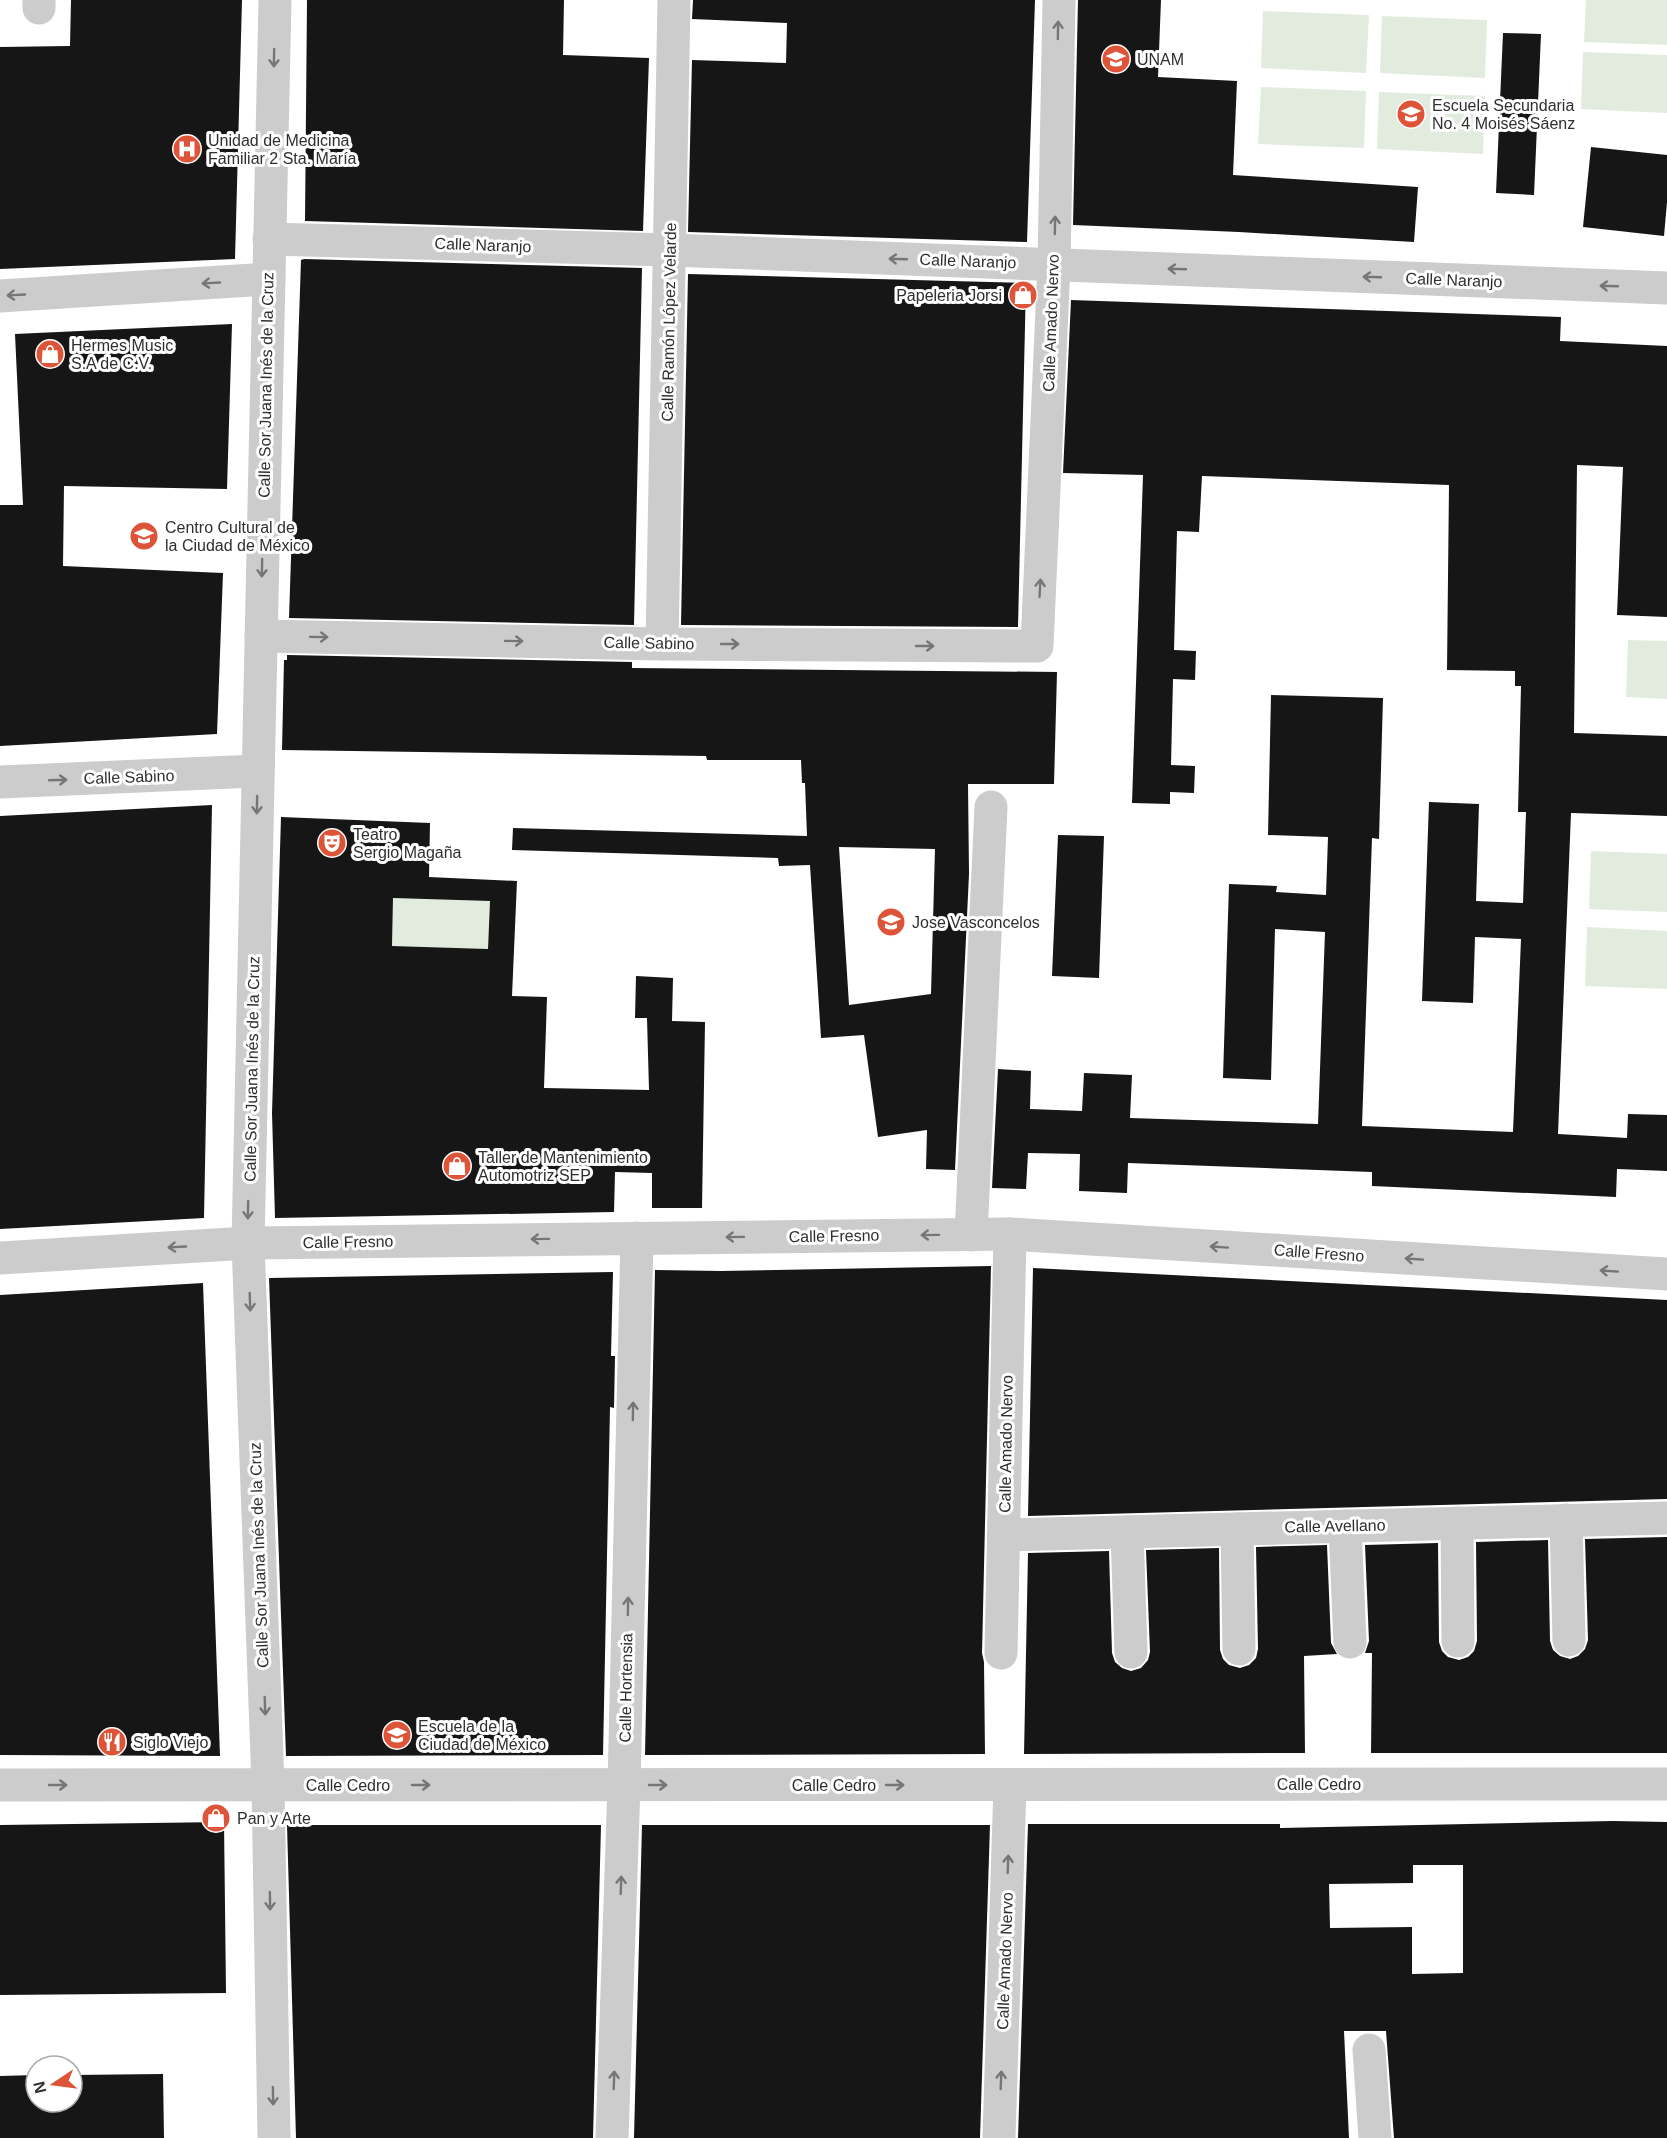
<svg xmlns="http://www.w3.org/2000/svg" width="1667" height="2138" font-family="Arial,sans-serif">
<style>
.green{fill:#e2ecde}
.building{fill:#161616;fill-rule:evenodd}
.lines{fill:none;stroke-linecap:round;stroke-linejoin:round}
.minor{stroke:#ccc;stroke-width:33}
.oneway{stroke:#767676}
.labels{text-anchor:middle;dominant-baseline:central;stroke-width:6;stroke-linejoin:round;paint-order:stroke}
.poi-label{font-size:16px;fill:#2f2f2f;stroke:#fff;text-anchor:start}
.street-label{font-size:16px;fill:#2f2f2f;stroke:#fff}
</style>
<rect width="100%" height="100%" fill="#fff"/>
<g class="green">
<path d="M1586,0h81v45l-83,-3z"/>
<path d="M1263,11l106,4 -3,58 -105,-5z"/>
<path d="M1382,16l105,4 -2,58 -105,-5z"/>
<path d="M1583,52l84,3v58l-86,-4z"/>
<path d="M1261,87l105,4 -2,57 -106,-4z"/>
<path d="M1379,92l106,4 -2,58 -106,-5z"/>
<path d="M1628,640l39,1v58l-41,-2z"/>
<path d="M1591,851l76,3v58l-78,-3z"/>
<path d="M393,898l97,3 -2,48 -96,-3z"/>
<path d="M1587,927l80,4v58l-82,-3z"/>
</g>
<g class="building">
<path d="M71,0h171l-7,259 -235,10v-222l70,-1z"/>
<path d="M307,0h257l-1,55 86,3 -6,173 -338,-10z"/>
<path d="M693,0h342l-8,242 -339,-10 4,-172 94,3 1,-40 -95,-4z"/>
<path d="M1078,0h83l-3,77 79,4 -4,94 185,12 -4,55 -175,-10 -166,-7z"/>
<path d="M1503,33l38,1 -7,161 -38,-2z"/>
<path d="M1591,147l76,8v47l-3,34 -81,-9z"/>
<path d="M304,259l338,9 -8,357 -345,-7 12,-358z"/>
<path d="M688,274l338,9 -8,344 -337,-2z"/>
<path d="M1071,300l490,17 -1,24 107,5v271l-50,-2 6,-148 -46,-2 -3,268 93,3v80l-96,-3 -13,321 69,4 1,-24 39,1v56l-50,-2 -1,28 -244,-11v-14l-244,-9 -1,30 -48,-2 1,-37 -52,-1 -2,36 -34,-1 6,-119 33,2 -1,38 52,2 2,-38 48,2 -2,43 188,6 7,-192 -50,-3 -4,151 -48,-2 6,-194 48,2 -1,6 50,3 2,-58 -60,-2 3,-140 112,3 -4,141 -7,-1 -10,288 151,6 8,-193 -46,-2 -2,66 -51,-2 7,-199 50,2 -3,97 47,2 3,-91h-8l3,-126h-6v-15l-68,-1 2,-185 -247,-9 -3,56 -22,-1 -3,119 22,1 -1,29 -22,-1 -2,86 24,1 -1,27 -24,-1v12l-38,-1 11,-328 -80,-2z"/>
<path d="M232,324l-5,165 -163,-3 -1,80 160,7 -6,161 -217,12v-241h23l-8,-171z"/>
<path d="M287,655l345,7v6l425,4 -3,112h-86l1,90 -14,296 -29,-1 1,-39 -49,7 -14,-102 -43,3 -11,-173 -31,1 -1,-8 -266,-8 1,-22 294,8 -2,-53h-3l-1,-23h-94l-1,-4 -424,-6 2,-90h3zM839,847l96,2 -4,145 -82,11z"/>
<path d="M212,805l-8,413 -204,11v-413z"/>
<path d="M281,817l149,6 -1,54 88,4 -5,115 35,1 -3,91 105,2 -2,-72h-12l1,-42 37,2 -1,43 33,1 -3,186h-50v-35l-37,-1 -1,40 -339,6 -3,-105zM393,898l97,3 -2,48 -96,-3z"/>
<path d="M1058,835l46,1 -5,142 -47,-2z"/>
<path d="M991,1266l-9,387 2,9 1,92 -340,1 10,-485 66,1z"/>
<path d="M1033,1268l634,32v199l-639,17z"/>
<path d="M613,1272l-2,84h4l-1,52 -4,-1 -7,348 -317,1 -17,-478z"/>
<path d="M203,1283l17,473 -220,-1v-460z"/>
<path d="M1667,1537v216h-296l1,-100h-7l4,-12 -4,-96 73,-2 1,99 3,9 6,6 11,3 9,-3 6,-6 3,-10 -1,-99 72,-2 2,101 3,9 7,6 10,3 8,-3 7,-7 3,-9 -3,-101z"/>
<path d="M1327,1545l4,98 6,11 -33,2 1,97 -281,1 4,-201 81,-2 3,102 3,9 7,6 9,3 10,-3 7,-8 2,-8 -4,-102 73,-2 1,102 3,9 6,6 11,3 9,-3 7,-7 2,-9 -2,-102z"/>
<path d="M1613,1821l54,1v316h-273l-8,-107h-42l5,107h-331l10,-314h252v4zM1413,1865h50v108l-51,1v-47l-82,1 -1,-44 84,-1z"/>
<path d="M224,1822l2,171 -226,2v-170z"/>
<path d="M287,1825h314l-8,313h-297z"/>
<path d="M642,1825h348l-10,313h-346z"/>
<path d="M163,2074l1,64h-164v-62l36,-1v27h36v-27z"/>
</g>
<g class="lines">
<g class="minor">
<path d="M39,8v-8"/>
<path d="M269,239l401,11 997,38"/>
<path d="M0,296l269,-17"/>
<path d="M261,636l401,8 375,2 17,-382 5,-264"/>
<path d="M662,644l12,-644"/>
<path d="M0,782l258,-11"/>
<path d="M971,1235l20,-428"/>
<path d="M0,1258l248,-15 762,-9 657,40"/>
<path d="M1566,1520l3,120"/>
<path d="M1457,1523l1,118"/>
<path d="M1345,1526l5,116"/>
<path d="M1237,1529l2,120"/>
<path d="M1127,1532l4,120"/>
<path d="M1004,1535l663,-17"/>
<path d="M1001,1653l9,-419"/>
<path d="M0,1785l1667,-1"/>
<path d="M1369,2050l6,88"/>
<path d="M274,2138l-6,-353 -20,-542 27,-1243"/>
<path d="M612,2138l12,-353 13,-547"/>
<path d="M999,2138l11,-353"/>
</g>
</g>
<defs><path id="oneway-shaft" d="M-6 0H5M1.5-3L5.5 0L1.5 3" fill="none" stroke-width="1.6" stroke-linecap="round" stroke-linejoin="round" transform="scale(1.5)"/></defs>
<g class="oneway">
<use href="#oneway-shaft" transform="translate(1058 30) rotate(-89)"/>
<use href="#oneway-shaft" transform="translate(274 58) rotate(91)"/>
<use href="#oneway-shaft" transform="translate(1055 225) rotate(-89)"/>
<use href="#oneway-shaft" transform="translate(898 259) rotate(-178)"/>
<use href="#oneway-shaft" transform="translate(1177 269) rotate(-178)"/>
<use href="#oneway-shaft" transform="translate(1372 277) rotate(-178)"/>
<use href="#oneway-shaft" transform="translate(211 283) rotate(177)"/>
<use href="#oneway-shaft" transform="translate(1609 286) rotate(-178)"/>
<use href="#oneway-shaft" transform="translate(16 295) rotate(177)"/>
<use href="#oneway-shaft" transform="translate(262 568) rotate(91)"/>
<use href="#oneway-shaft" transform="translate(1040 588) rotate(-87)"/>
<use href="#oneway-shaft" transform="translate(319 637) rotate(1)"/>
<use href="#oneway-shaft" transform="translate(514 641) rotate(1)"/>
<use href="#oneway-shaft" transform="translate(730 644)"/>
<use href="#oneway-shaft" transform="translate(925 646)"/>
<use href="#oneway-shaft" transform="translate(58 780) rotate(-2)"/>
<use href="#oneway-shaft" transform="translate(257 805) rotate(91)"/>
<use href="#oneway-shaft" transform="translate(248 1210) rotate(91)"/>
<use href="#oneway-shaft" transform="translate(930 1235) rotate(179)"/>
<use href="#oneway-shaft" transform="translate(735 1237) rotate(179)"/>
<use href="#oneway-shaft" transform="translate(540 1239) rotate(179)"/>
<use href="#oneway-shaft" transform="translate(177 1247) rotate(177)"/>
<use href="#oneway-shaft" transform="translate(1219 1247) rotate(-176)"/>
<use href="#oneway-shaft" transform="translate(1414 1259) rotate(-176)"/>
<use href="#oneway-shaft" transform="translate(1609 1271) rotate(-176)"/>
<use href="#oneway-shaft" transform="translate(250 1302) rotate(88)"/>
<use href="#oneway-shaft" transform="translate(633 1411) rotate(-89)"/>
<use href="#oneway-shaft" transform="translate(628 1606) rotate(-89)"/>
<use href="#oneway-shaft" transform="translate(265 1706) rotate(88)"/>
<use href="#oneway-shaft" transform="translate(58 1785)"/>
<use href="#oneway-shaft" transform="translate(421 1785)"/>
<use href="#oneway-shaft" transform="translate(658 1785)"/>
<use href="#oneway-shaft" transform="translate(895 1785)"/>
<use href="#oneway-shaft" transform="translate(1008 1864) rotate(-88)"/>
<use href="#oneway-shaft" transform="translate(621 1885) rotate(-88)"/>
<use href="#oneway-shaft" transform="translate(270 1901) rotate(89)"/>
<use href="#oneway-shaft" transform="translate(614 2080) rotate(-88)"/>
<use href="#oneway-shaft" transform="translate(1001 2080) rotate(-88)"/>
<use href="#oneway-shaft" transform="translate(273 2096) rotate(89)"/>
</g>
<defs>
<g id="school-disc" transform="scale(1.5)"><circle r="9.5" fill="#de5439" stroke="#fff"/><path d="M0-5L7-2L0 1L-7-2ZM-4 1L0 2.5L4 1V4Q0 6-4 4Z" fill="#fff"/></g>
<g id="hospital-disc" transform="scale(1.5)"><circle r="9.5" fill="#de5439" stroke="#fff"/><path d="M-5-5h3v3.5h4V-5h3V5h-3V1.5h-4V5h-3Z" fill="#fff"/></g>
<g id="shop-disc" transform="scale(1.5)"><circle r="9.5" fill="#de5439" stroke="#fff"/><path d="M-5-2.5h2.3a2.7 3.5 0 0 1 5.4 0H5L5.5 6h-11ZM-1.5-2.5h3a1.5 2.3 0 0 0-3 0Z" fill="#fff"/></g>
<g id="theatre-disc" transform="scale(1.5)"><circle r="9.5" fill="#de5439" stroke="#fff"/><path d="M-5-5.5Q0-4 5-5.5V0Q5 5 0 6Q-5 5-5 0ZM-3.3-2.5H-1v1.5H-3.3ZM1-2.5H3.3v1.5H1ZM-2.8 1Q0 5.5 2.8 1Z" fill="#fff"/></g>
<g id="restaurant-disc" transform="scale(1.5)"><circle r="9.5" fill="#de5439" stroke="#fff"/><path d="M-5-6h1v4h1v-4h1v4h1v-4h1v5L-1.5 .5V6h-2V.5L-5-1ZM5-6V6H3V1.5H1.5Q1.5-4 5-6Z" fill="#fff"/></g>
</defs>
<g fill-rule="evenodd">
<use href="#school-disc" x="1116" y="59"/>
<use href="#school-disc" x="1411" y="114"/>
<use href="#hospital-disc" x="187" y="149"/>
<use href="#shop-disc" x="1023" y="295"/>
<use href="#shop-disc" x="50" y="354"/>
<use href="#school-disc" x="144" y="536"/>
<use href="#theatre-disc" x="332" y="843"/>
<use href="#school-disc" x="891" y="922"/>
<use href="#shop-disc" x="457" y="1166"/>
<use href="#school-disc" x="397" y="1735"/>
<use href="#restaurant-disc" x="112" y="1742"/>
<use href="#shop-disc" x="216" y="1818"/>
</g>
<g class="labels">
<g class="poi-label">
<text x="1137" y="59">UNAM</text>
<text x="1432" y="105">Escuela Secundaria<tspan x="1432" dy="18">No. 4 Moisés Sáenz</tspan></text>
<text x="208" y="140">Unidad de Medicina<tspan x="208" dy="18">Familiar 2 Sta. María</tspan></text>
<text x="1002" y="295" text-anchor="end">Papeleria Jorsi</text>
<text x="71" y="345">Hermes Music<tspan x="71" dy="18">S.A de C.V.</tspan></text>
<text x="165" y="527">Centro Cultural de<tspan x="165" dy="18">la Ciudad de México</tspan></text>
<text x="353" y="834">Teatro<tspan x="353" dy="18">Sergio Magaña</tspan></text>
<text x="912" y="922">Jose Vasconcelos</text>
<text x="478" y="1157">Taller de Mantenimiento<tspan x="478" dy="18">Automotriz SEP</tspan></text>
<text x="418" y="1726">Escuela de la<tspan x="418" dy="18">Ciudad de México</tspan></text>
<text x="133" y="1742">Siglo Viejo</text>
<text x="237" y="1818">Pan y Arte</text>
</g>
<g class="street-label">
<text transform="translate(483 245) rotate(2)">Calle Naranjo</text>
<text transform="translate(968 261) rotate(2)">Calle Naranjo</text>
<text transform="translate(1454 280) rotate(2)">Calle Naranjo</text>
<text transform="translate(669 322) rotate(-89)">Calle Ramón López Velarde</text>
<text transform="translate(1051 323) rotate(-88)">Calle Amado Nervo</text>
<text transform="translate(266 385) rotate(-89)">Calle Sor Juana Inés de la Cruz</text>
<text transform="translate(649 643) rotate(1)">Calle Sabino</text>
<text transform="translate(129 777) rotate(-2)">Calle Sabino</text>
<text transform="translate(252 1069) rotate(-89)">Calle Sor Juana Inés de la Cruz</text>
<text transform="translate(834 1236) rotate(-1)">Calle Fresno</text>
<text transform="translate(348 1242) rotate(-1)">Calle Fresno</text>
<text transform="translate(1319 1253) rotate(4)">Calle Fresno</text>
<text transform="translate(1006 1444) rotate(-89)">Calle Amado Nervo</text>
<text transform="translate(1335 1526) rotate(-1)">Calle Avellano</text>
<text transform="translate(259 1555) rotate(-92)">Calle Sor Juana Inés de la Cruz</text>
<text transform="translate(626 1688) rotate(-89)">Calle Hortensia</text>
<text x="1319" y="1784">Calle Cedro</text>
<text x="348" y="1785">Calle Cedro</text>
<text x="834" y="1785">Calle Cedro</text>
<text transform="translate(1005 1961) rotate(-88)">Calle Amado Nervo</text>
</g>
</g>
<g transform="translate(54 2084) rotate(257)"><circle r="28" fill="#ffffff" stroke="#acacac" stroke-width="1.5"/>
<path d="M0-4.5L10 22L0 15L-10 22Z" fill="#de5439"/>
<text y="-9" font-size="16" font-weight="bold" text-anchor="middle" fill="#2f2f2f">N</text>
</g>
</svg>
